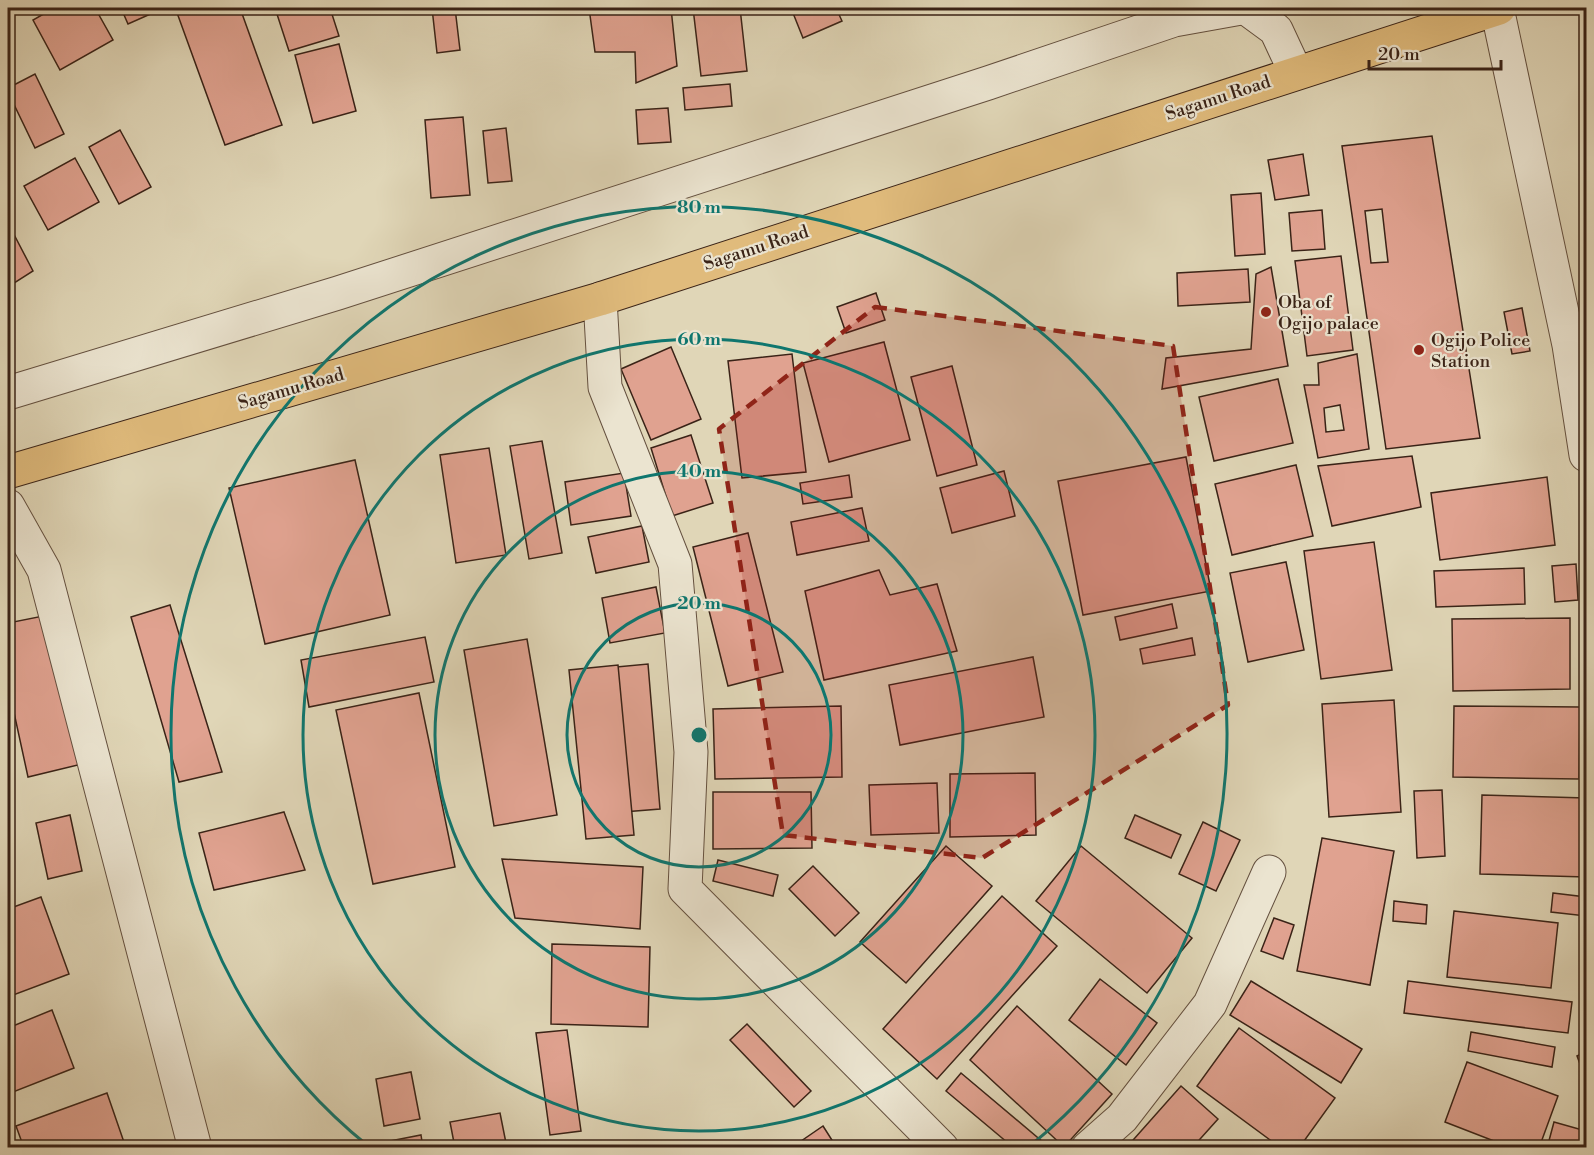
<svg xmlns="http://www.w3.org/2000/svg" width="1594" height="1155" font-family="'Libre Bodoni',serif">
<style>
.building{fill:#e0a290;stroke:#3a2317;stroke-width:1.5;fill-rule:evenodd}
.lines{fill:none;stroke-linecap:round;stroke-linejoin:round}
.minor-casing{stroke:#64503f;stroke-width:35}
.trunk-casing{stroke:#3a2317;stroke-width:35}
.minor{stroke:#ebe4d0;stroke-width:33}
.trunk{stroke:#e0bb7c;stroke-width:33}
.marked{fill:#8f2418;fill-opacity:0.2;stroke:#8f2418;stroke-width:4.5;stroke-dasharray:12 8;stroke-linejoin:round}
.ring{fill:none;stroke:#0f766e;stroke-width:3}
.poi-dot{fill:#8f2418;stroke:#ebe4d0;stroke-width:2}
.labels{text-anchor:middle;dominant-baseline:central;stroke-width:4.5;stroke-linejoin:round;paint-order:stroke}
.street-label{font-size:18px;fill:#3a2317;stroke:#ebe4d0}
.poi-label{font-size:18px;fill:#3a2317;stroke:#ebe4d0;text-anchor:start}
.centre{fill:#0f766e;stroke:#ebe4d0;stroke-width:3}
.ring-label{font-size:18px;text-anchor:middle;font-weight:bold;fill:#0f766e;stroke:#ebe4d0;stroke-width:4.5;stroke-linejoin:round;paint-order:stroke}
</style>
<rect width="100%" height="100%" fill="#e0d6b7"/>
<filter id="stains"><feTurbulence type="fractalNoise" baseFrequency=".00333" numOctaves="4"/><feColorMatrix values="0 0 0 0 .2 0 0 0 0 .09 0 0 0 0 .02 0 0 0 .5 -.17"/></filter>
<radialGradient id="worn" r=".72"><stop offset=".6" stop-color="#630" stop-opacity="0"/><stop offset="1" stop-color="#630" stop-opacity=".3"/></radialGradient>
<g class="building">
<path d="M54,8h41l18,32 -53,30 -27,-50z"/>
<path d="M121,8h43l-36,16z"/>
<path d="M184,8h56l42,117 -57,20 -49,-135z"/>
<path d="M275,8h55l9,28 -50,15z"/>
<path d="M432,8h23l5,42 -23,3z"/>
<path d="M589,8h82l6,58 -41,17 -1,-31h-40z"/>
<path d="M693,8h47l7,63 -46,5z"/>
<path d="M791,8h45l6,13 -39,17z"/>
<path d="M339,44l17,67 -43,12 -18,-68z"/>
<path d="M35,74l29,60 -29,14 -27,-56v-4z"/>
<path d="M730,84l2,22 -47,4 -2,-22z"/>
<path d="M668,108l3,34 -33,2 -2,-34z"/>
<path d="M463,117l7,78 -39,3 -6,-78z"/>
<path d="M506,128l6,53 -24,2 -5,-52z"/>
<path d="M120,130l31,57 -32,17 -30,-57z"/>
<path d="M1432,136l48,302 -94,11 -44,-303zM1382,209l6,53 -17,1 -6,-52z"/>
<path d="M1303,154l6,41 -34,5 -7,-40z"/>
<path d="M75,158l24,44 -51,28 -24,-44z"/>
<path d="M1261,193l4,61 -30,2 -4,-61z"/>
<path d="M1322,210l3,39 -33,2 -3,-38z"/>
<path d="M8,223l25,48 -25,16z"/>
<path d="M1341,256l12,94 -46,6 -12,-95z"/>
<path d="M1271,267l17,99 -126,23 4,-31 85,-9 5,-75z"/>
<path d="M1248,269l2,33 -72,4 -1,-33z"/>
<path d="M876,293l9,27 -39,13 -9,-26z"/>
<path d="M1522,308l8,43 -18,3 -8,-42z"/>
<path d="M884,342l26,98 -81,22 -26,-99z"/>
<path d="M671,347l30,72 -50,21 -30,-71z"/>
<path d="M792,354l14,118 -64,6 -14,-117z"/>
<path d="M1357,354l12,95 -51,9 -14,-73h15l-1,-22zM1340,405l4,25 -18,2 -2,-24z"/>
<path d="M952,366l25,99 -40,11 -26,-99z"/>
<path d="M1278,379l15,64 -79,18 -15,-64z"/>
<path d="M691,435l22,68 -41,13 -21,-68z"/>
<path d="M542,441l20,112 -33,6 -19,-113z"/>
<path d="M489,448l17,107 -50,8 -16,-108z"/>
<path d="M1412,456l9,51 -89,19 -14,-60z"/>
<path d="M1186,457l25,134 -128,24 -25,-134z"/>
<path d="M355,460l35,155 -125,29 -36,-156z"/>
<path d="M1296,465l17,71 -81,19 -17,-71z"/>
<path d="M1004,471l11,45 -63,17 -12,-45z"/>
<path d="M624,473l7,43 -60,9 -6,-43z"/>
<path d="M849,475l3,22 -49,7 -3,-21z"/>
<path d="M1547,477l8,68 -115,15 -9,-67z"/>
<path d="M862,508l7,33 -72,14 -6,-33z"/>
<path d="M642,526l7,36 -53,11 -8,-36z"/>
<path d="M748,533l35,139 -55,14 -35,-139z"/>
<path d="M1374,542l18,128 -71,9 -17,-128z"/>
<path d="M1286,562l18,88 -56,12 -18,-89z"/>
<path d="M1576,564l2,36 -23,2 -3,-36z"/>
<path d="M1524,568l1,36 -89,3 -2,-36z"/>
<path d="M879,570l11,25 47,-11 20,67 -133,29 -19,-89z"/>
<path d="M656,587l9,46 -55,10 -8,-45z"/>
<path d="M1172,604l5,24 -57,12 -5,-23z"/>
<path d="M170,605l52,167 -43,10 -48,-165z"/>
<path d="M43,616l39,148 -54,13 -20,-92v-62z"/>
<path d="M1570,618v71l-117,2 -1,-72z"/>
<path d="M425,637l9,45 -125,25 -8,-47z"/>
<path d="M1192,638l3,17 -52,9 -3,-15z"/>
<path d="M527,639l30,176 -63,11 -30,-176z"/>
<path d="M1033,657l11,60 -144,28 -11,-60z"/>
<path d="M648,664l12,145 -74,6 -12,-144z"/>
<path d="M618,665l16,170 -48,4 -17,-169z"/>
<path d="M419,693l36,174 -82,17 -37,-174z"/>
<path d="M1394,700l7,112 -72,5 -7,-113z"/>
<path d="M841,706l1,71 -127,2 -2,-70z"/>
<path d="M1454,706l126,1 -1,72 -126,-2z"/>
<path d="M1035,773l1,62 -86,2v-63z"/>
<path d="M937,783l2,50 -68,2 -2,-50z"/>
<path d="M1442,790l3,66 -28,2 -3,-67z"/>
<path d="M713,792h98l1,56 -99,1z"/>
<path d="M1482,795l104,3v79l-106,-3z"/>
<path d="M284,812l21,58 -91,20 -15,-57z"/>
<path d="M70,815l12,56 -34,8 -12,-56z"/>
<path d="M1135,815l46,20 -10,23 -46,-20z"/>
<path d="M1203,822l37,18 -24,51 -37,-17z"/>
<path d="M1322,838l72,13 -24,134 -73,-14z"/>
<path d="M946,846l46,40 -86,97 -46,-41z"/>
<path d="M1081,846l111,92 -45,55 -111,-92z"/>
<path d="M502,859l141,8 -3,62 -125,-11z"/>
<path d="M718,860l60,15 -5,21 -60,-15z"/>
<path d="M813,866l46,47 -24,23 -46,-47z"/>
<path d="M1553,893l33,4v19l-35,-4z"/>
<path d="M1002,896l55,50 -120,133 -54,-50z"/>
<path d="M41,897l28,77 -61,23v-88z"/>
<path d="M1394,901l33,4 -1,19 -33,-3z"/>
<path d="M1454,911l104,12 -7,65 -104,-11z"/>
<path d="M1274,918l20,7 -11,34 -22,-8z"/>
<path d="M552,944l98,3 -2,80 -97,-3z"/>
<path d="M1100,979l57,44 -31,42 -57,-45z"/>
<path d="M1251,981l111,68 -21,34 -111,-68z"/>
<path d="M1408,981l164,21 -4,31 -164,-20z"/>
<path d="M1017,1006l95,88 -48,53 -94,-87z"/>
<path d="M52,1010l22,58 -66,26v-66z"/>
<path d="M747,1024l64,67 -17,16 -64,-67z"/>
<path d="M1239,1028l96,70 -36,50h-18l-84,-62z"/>
<path d="M567,1030l14,101 -31,4 -14,-102z"/>
<path d="M1471,1032l84,15 -3,20 -84,-16z"/>
<path d="M1586,1052v19l-3,1 -6,-16z"/>
<path d="M1467,1062l91,34 -19,52h-27l-67,-26z"/>
<path d="M411,1072l9,47 -36,7 -8,-47z"/>
<path d="M961,1073l89,75h-36l-68,-57z"/>
<path d="M1181,1086l37,33 -26,29h-66z"/>
<path d="M107,1093l19,55h-102l-8,-22z"/>
<path d="M500,1113l7,35h-52l-5,-26z"/>
<path d="M1554,1122l32,9 -4,17h-35z"/>
<path d="M823,1126l14,22h-46z"/>
<path d="M421,1135l2,13h-59v-2z"/>
<path d="M1448,1142l12,6h-14z"/>
</g>
<g class="lines">
<g class="minor-casing">
<g id="minor">
<path d="M1246,8l30,22 20,43"/>
<path d="M1497,8l72,337 17,110"/>
<path d="M600,299l5,88 70,177 16,188 -6,137 257,259"/>
<path d="M8,393l330,-100 650,-210 186,-63 67,-12"/>
<path d="M8,506l36,64 151,578"/>
<path d="M1088,1148l34,-30 88,-114 59,-132"/>
</g>
</g>
<g class="trunk-casing">
<path id="trunk" d="M8,472l592,-173 899,-291"/>
</g>
<use href="#minor" class="minor"/>
<use href="#trunk" class="trunk"/>
</g>
<path class="marked" d="M875,307l298,39 55,359 -246,153 -199,-23 -64,-406z"/>
<g class="ring">
<circle cx="699" cy="735" r="132"/>
<circle cx="699" cy="735" r="264"/>
<circle cx="699" cy="735" r="396"/>
<path d="M367 1145A528 528 0 1 1 1031 1145"/>
</g>
<g class="poi-dot">
<circle cx="1266" cy="312" r="6"/>
<circle cx="1419" cy="350" r="6"/>
</g>
<g class="labels">
<g class="street-label">
<text transform="translate(1218 98) rotate(-18)">Sagamu Road</text>
<text transform="translate(756 248) rotate(-18)">Sagamu Road</text>
<text transform="translate(291 389) rotate(-16)">Sagamu Road</text>
</g>
<g class="poi-label">
<text x="1278" y="302">Oba of<tspan x="1278" dy="21">Ogijo palace</tspan></text>
<text x="1431" y="340">Ogijo Police<tspan x="1431" dy="21">Station</tspan></text>
</g>
</g>
<circle cx="699" cy="735" r="9" class="centre"/>
<g class="ring-label">
<text x="699" y="213">80 m</text>
<text x="699" y="345">60 m</text>
<text x="699" y="477">40 m</text>
<text x="699" y="609">20 m</text>
</g>
<rect width="1594" height="1155" fill="none" stroke="#e0d6b7" stroke-width="30"/>
<rect x="9" y="9" width="1576" height="1137" fill="none" stroke="#3a2317" stroke-width="3"/>
<rect x="15" y="15" width="1564" height="1125" fill="none" stroke="#3a2317" stroke-width="1.5"/>
<path d="M1369 60v9h132v-9" fill="none" stroke="#3a2317" stroke-width="3"/>
<text x="1378" y="60" font-size="18" fill="#3a2317" stroke="#ebe4d0" stroke-width="4.5" paint-order="stroke">20 m</text>
<rect width="100%" height="100%" filter="url(#stains)"/>
<rect width="100%" height="100%" fill="url(#worn)"/>
</svg>
